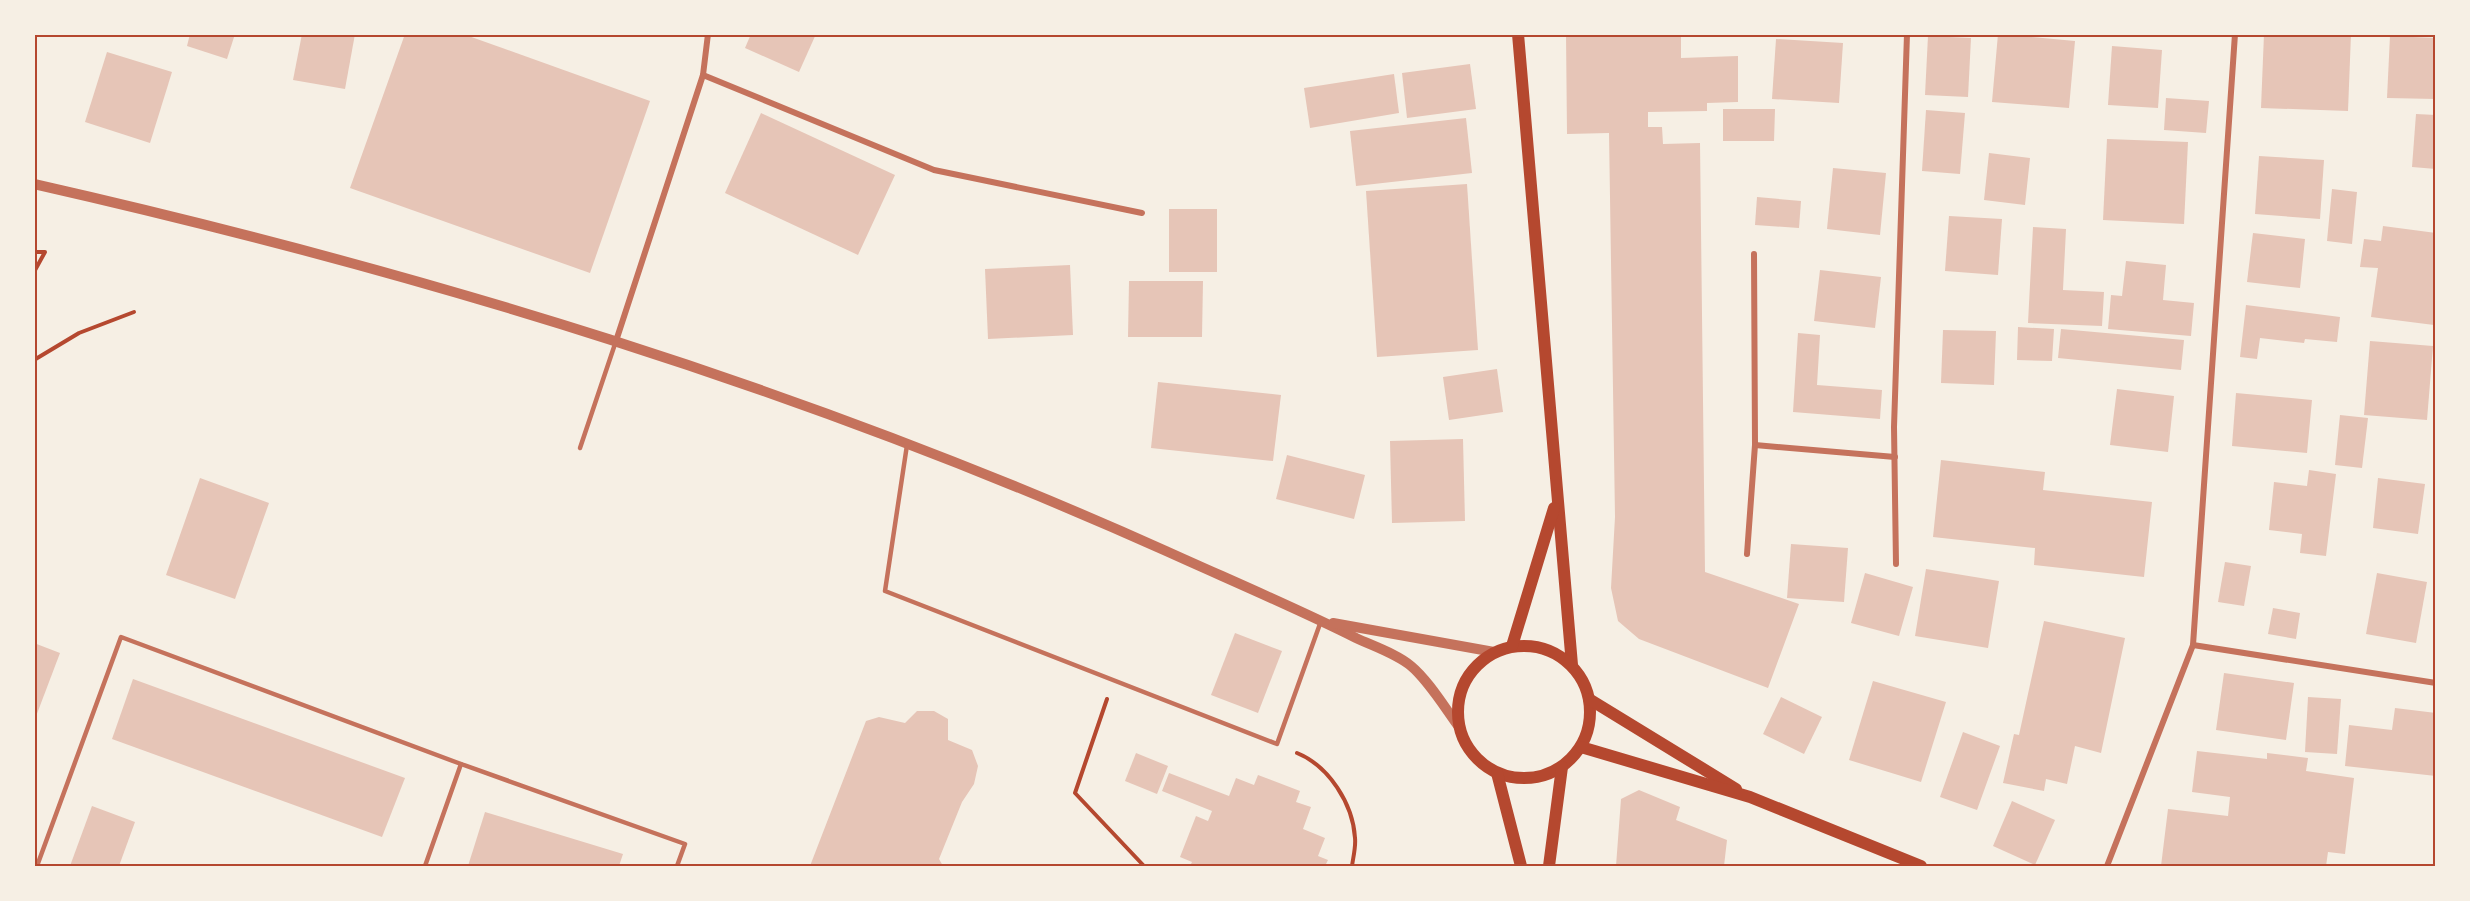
<svg xmlns="http://www.w3.org/2000/svg" width="2470" height="901" font-family="'DejaVu Sans',sans-serif">
<style>
.building{fill:#e6c5b7}
.lines{fill:none;stroke-linecap:round;stroke-linejoin:round}
.path{stroke:#b5482f;stroke-width:4}
.service{stroke:#c5725c;stroke-width:4.5}
.minor{stroke:#c5725c;stroke-width:6}
.tertiary{stroke:#c5725c;stroke-width:10}
.secondary{stroke:#b5482f;stroke-width:12}
.neatline{fill:none;stroke:#b5482f;stroke-width:2}
</style>
<rect width="100%" height="100%" fill="#f6efe4"/>
<g class="building">
<path d="M190,34h45l-8,25 -40,-13z"/>
<path d="M302,34h53l-10,55 -52,-9z"/>
<path d="M405,34h58l187,67 -60,172 -240,-85z"/>
<path d="M751,34h65l-17,38 -54,-24z"/>
<path d="M1566,34h115v24l57,-2v46l-31,1v8l-59,1v15h14l1,17 37,-1 5,429 94,32 -31,84 -129,-49 -21,-18 -7,-33 4,-71 -6,-384 -42,1z"/>
<path d="M1998,34l77,7 -6,67 -77,-6z"/>
<path d="M2264,34h87l-3,77 -87,-3z"/>
<path d="M1928,36l43,2 -3,59 -43,-2z"/>
<path d="M2390,36l46,2v61l-49,-1z"/>
<path d="M1776,39l67,4 -4,60 -67,-4z"/>
<path d="M2112,46l50,4 -4,58 -50,-3z"/>
<path d="M107,52l65,20 -22,71 -65,-21z"/>
<path d="M1470,64l6,45 -69,9 -5,-45z"/>
<path d="M1394,74l5,39 -89,15 -6,-40z"/>
<path d="M2166,98l43,3 -3,32 -42,-3z"/>
<path d="M1723,109h52l-1,32h-51z"/>
<path d="M1926,110l39,3 -5,61 -38,-3z"/>
<path d="M761,113l134,62 -37,80 -133,-62z"/>
<path d="M2416,114l20,1v54l-24,-2z"/>
<path d="M1466,118l6,55 -116,13 -6,-55z"/>
<path d="M2107,139l81,3 -4,82 -81,-4z"/>
<path d="M1989,153l41,5 -5,47 -41,-5z"/>
<path d="M2259,156l65,4 -4,59 -65,-5z"/>
<path d="M1833,168l53,5 -6,62 -53,-6z"/>
<path d="M1467,184l11,166 -101,7 -11,-166z"/>
<path d="M2332,189l25,3 -5,52 -25,-3z"/>
<path d="M1757,197l44,4 -2,27 -44,-3z"/>
<rect x="1169" y="209" width="48" height="63"/>
<path d="M1949,216l53,3 -4,56 -53,-4z"/>
<path d="M2383,226l53,7 -2,92 -63,-8 7,-49 -18,-1 4,-28 17,2z"/>
<path d="M2033,227l33,2 -3,61 41,2 -2,34 -74,-3z"/>
<path d="M2253,233l52,6 -5,49 -53,-6z"/>
<path d="M2126,261l40,4 -3,35 31,3 -3,33 -83,-7 3,-34 11,1z"/>
<path d="M1070,265l3,70 -85,4 -3,-70z"/>
<path d="M1820,270l61,7 -6,51 -61,-7z"/>
<path d="M1129,281h74l-1,56h-74z"/>
<path d="M2246,305l94,12 -3,25 -32,-3 -1,4 -44,-5 -3,21 -17,-2z"/>
<path d="M2018,327l36,2 -2,32 -35,-1z"/>
<path d="M2061,329l123,11 -3,30 -123,-12z"/>
<path d="M1943,330l53,1 -2,54 -53,-2z"/>
<path d="M1798,333l22,2 -3,50 65,5 -2,29 -87,-7z"/>
<path d="M2370,341l63,5 -6,74 -63,-5z"/>
<path d="M1497,369l6,43 -54,8 -6,-43z"/>
<path d="M1158,382l123,13 -8,66 -122,-13z"/>
<path d="M2117,389l57,7 -6,56 -58,-7z"/>
<path d="M2236,393l76,7 -5,53 -75,-7z"/>
<path d="M2340,415l28,3 -6,50 -27,-3z"/>
<path d="M1463,439l2,82 -73,2 -2,-82z"/>
<path d="M1287,455l78,20 -11,44 -78,-20z"/>
<path d="M1941,460l104,12 -2,18 109,12 -8,75 -110,-12 1,-17 -102,-11z"/>
<path d="M2309,470l27,4 -10,82 -26,-3 2,-19 -33,-4 5,-48 33,4z"/>
<path d="M200,478l69,25 -34,96 -69,-24z"/>
<path d="M2378,478l47,6 -7,50 -45,-6z"/>
<path d="M1791,544l57,4 -4,54 -57,-4z"/>
<path d="M2225,562l26,4 -7,40 -26,-4z"/>
<path d="M1926,569l73,12 -11,67 -73,-12z"/>
<path d="M1865,573l48,14 -14,49 -48,-13z"/>
<path d="M2377,573l50,9 -11,61 -50,-9z"/>
<path d="M2273,608l27,5 -4,26 -28,-5z"/>
<path d="M2044,621l81,17 -24,115 -26,-7 -8,38 -21,-5 -2,12 -41,-8 11,-49 5,1z"/>
<path d="M1235,633l47,18 -24,62 -47,-18z"/>
<path d="M34,643l26,10 -25,66h-1z"/>
<path d="M2224,673l70,10 -8,57 -70,-10z"/>
<path d="M133,679l272,99 -23,59 -270,-98z"/>
<path d="M1873,681l73,21 -25,80 -72,-22z"/>
<path d="M1781,697l41,20 -18,37 -41,-20z"/>
<path d="M2308,697l33,2 -4,55 -32,-2z"/>
<path d="M2395,708l41,5v63l-91,-10 4,-41 43,5z"/>
<path d="M917,711h17l14,8v21l24,10 6,16 -4,18 -12,18 -23,57 4,7h-133l56,-145 13,-4 26,6z"/>
<path d="M1963,732l37,14 -23,64 -37,-13z"/>
<path d="M2197,751l70,8v-6l41,5 -2,13 48,7 -9,76 -17,-2 -2,14h-165l7,-57 60,7 2,-19 -38,-5z"/>
<path d="M1136,753l32,13 -11,28 -32,-13z"/>
<path d="M1169,773l60,23 7,-18 18,7 4,-10 42,16 -4,11 15,5 -8,22 22,9 -7,18 10,4 -3,6h-135l2,-4 -12,-5 16,-41 12,5 4,-10 -50,-20z"/>
<path d="M1639,790l41,17 -4,13 51,20 -3,26h-108l5,-67z"/>
<path d="M2012,801l43,19 -20,45 -42,-19z"/>
<path d="M92,806l43,16 -16,44h-49z"/>
<path d="M485,812l138,42 -4,12h-151z"/>
</g>
<g class="lines">
<g class="path">
<path d="M34,252h11l-11,20"/>
<path d="M34,360l45,-27 55,-21"/>
<path d="M1107,699l-32,94 69,73"/>
<path d="M1297,753c32,13 56,51 58,85 1,9 -2,20 -3,28"/>
</g>
<g class="service">
<path d="M907,445l-22,146 392,153 44,-123"/>
<path d="M580,448l36,-107"/>
<path d="M37,866l84,-229 340,127 224,80 -8,22"/>
<path d="M425,866l36,-102"/>
</g>
<g class="minor">
<path d="M703,75l231,95 208,43"/>
<path d="M1754,254l1,191 140,12"/>
<path d="M616,341l87,-266 5,-41"/>
<path d="M1747,554l8,-109"/>
<path d="M1896,564l-2,-137 13,-393"/>
<path d="M2193,645l243,38"/>
<path d="M2107,866l86,-221 42,-611"/>
</g>
<g class="tertiary">
<path d="M34,184c388,88 769,204 1132,367 64,29 128,56 190,87 17,8 41,16 55,28 17,14 34,42 48,61"/>
<path d="M1333,623l161,29"/>
</g>
<g class="secondary">
<path d="M1518,34l54,631"/>
<circle cx="1524" cy="712" r="66"/>
<path d="M1512,646l42,-138"/>
<path d="M1589,699l147,90"/>
<path d="M1581,747l169,50 171,69"/>
<path d="M1497,773l24,93"/>
<path d="M1549,866l13,-99"/>
</g>
</g>
<rect width="2470" height="901" fill="none" stroke="#f6efe4" stroke-width="72"/>
<rect x="36" y="36" width="2398" height="829" class="neatline"/>
</svg>
